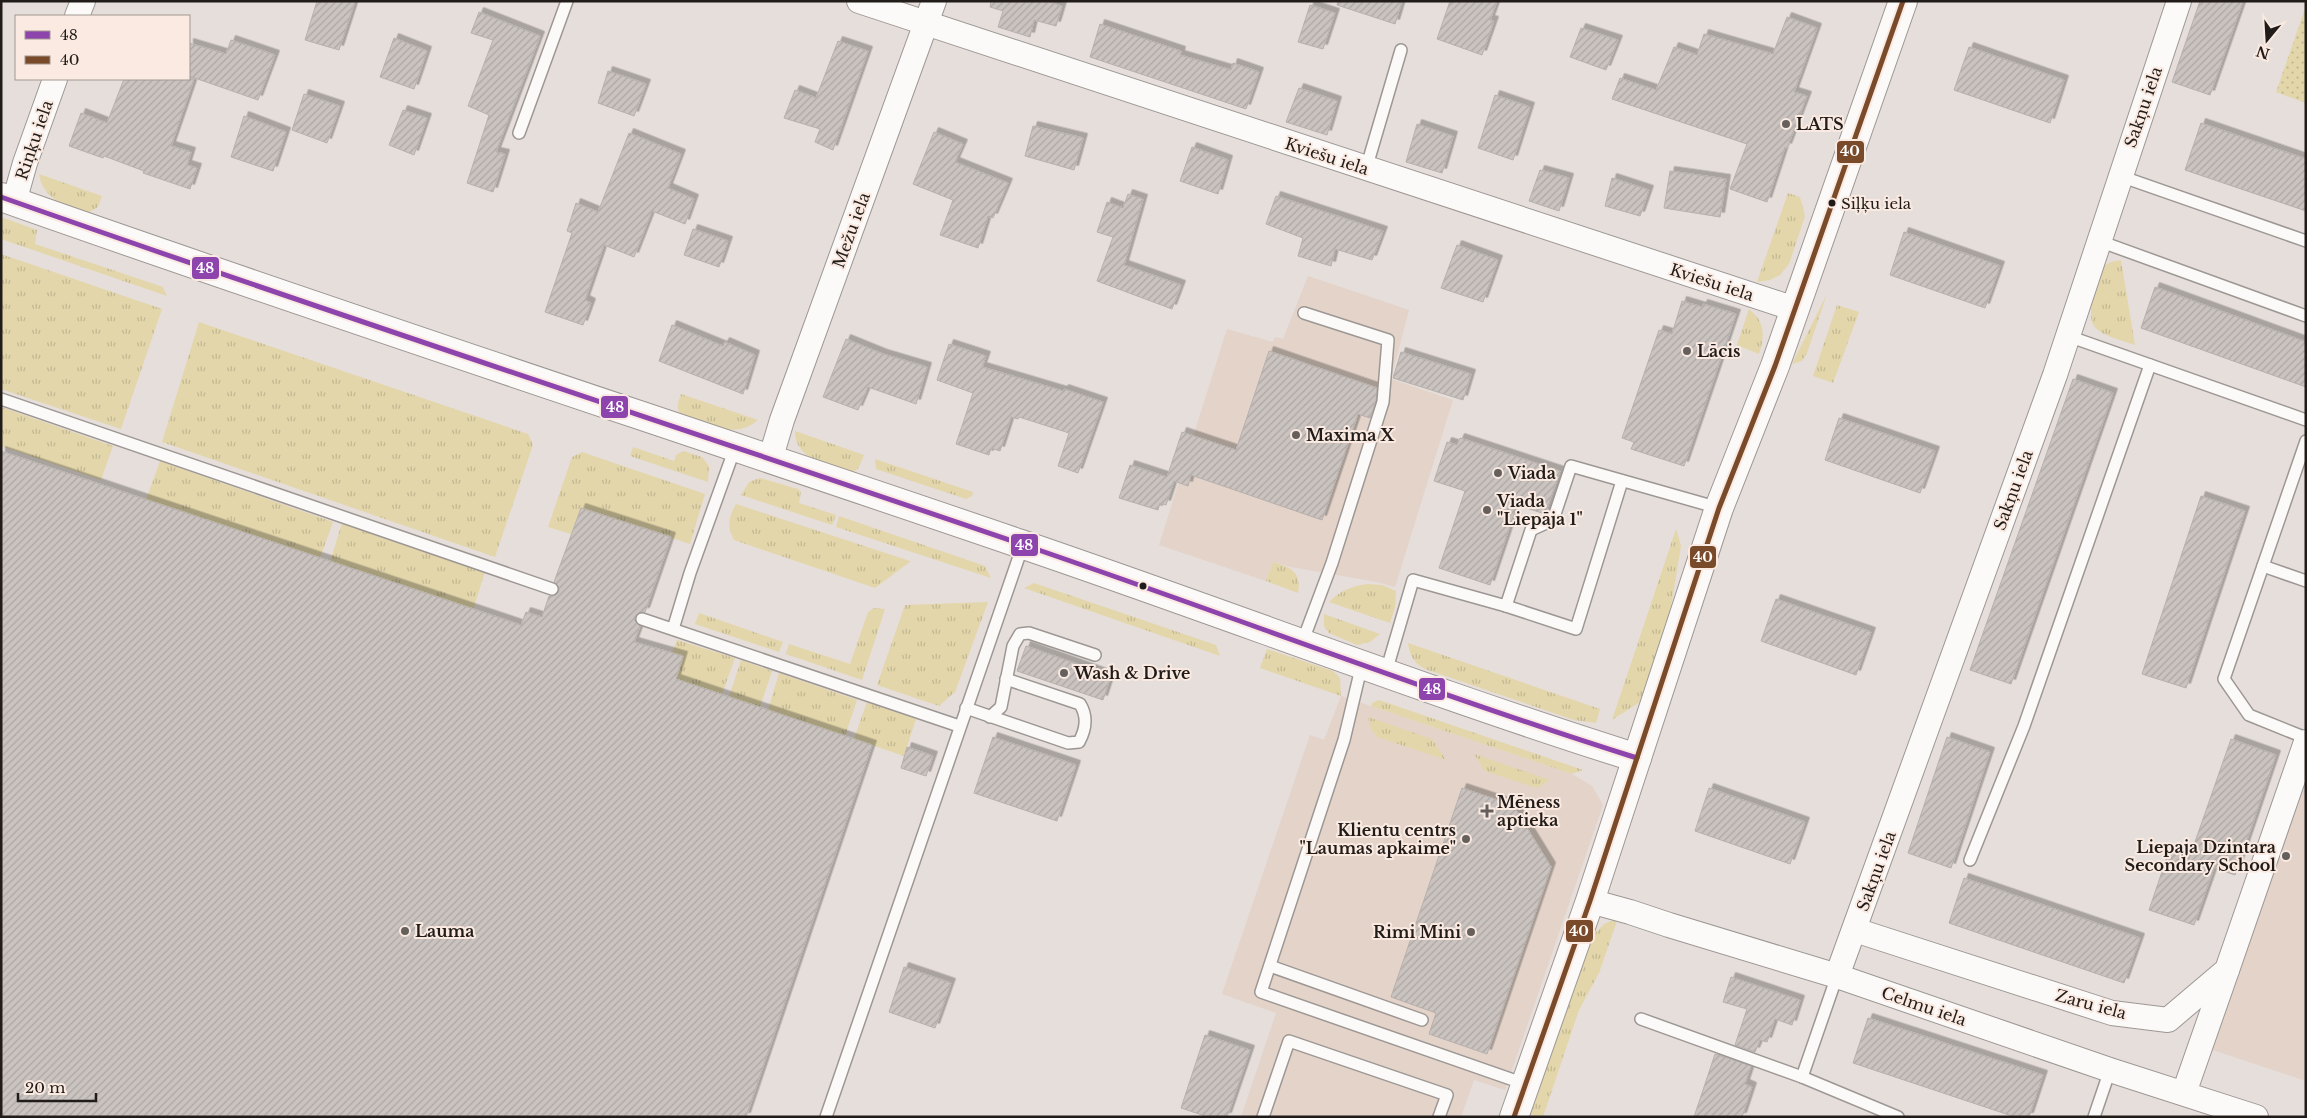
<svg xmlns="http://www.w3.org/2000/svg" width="2307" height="1118" font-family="'Libre Baskerville',serif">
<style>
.built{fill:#e3d3c9}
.grass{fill:url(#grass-tufts)}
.park{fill:url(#park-dots)}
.building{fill:url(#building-hatch);stroke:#b7b0ad;filter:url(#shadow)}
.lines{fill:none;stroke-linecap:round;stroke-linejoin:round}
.service-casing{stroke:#9d9794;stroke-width:14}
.minor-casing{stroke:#9d9794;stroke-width:26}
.tertiary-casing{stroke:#9d9794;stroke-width:30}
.service{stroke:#fbfaf9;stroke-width:11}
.minor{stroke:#fbfaf9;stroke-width:24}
.tertiary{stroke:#fbfaf9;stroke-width:28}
.bus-1-casing{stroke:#faeae1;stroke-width:9}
.bus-2-casing{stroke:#faeae1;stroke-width:9}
.bus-1{stroke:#8e44ad;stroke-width:5}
.bus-2{stroke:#7a4b2a;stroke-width:5}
.poi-dot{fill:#66605d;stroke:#faeae1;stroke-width:2}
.bus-dot{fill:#211c19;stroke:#faeae1;stroke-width:2}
.labels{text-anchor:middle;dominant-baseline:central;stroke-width:4;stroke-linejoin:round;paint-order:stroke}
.bus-label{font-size:15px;fill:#211c19;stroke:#faeae1;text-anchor:start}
.street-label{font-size:16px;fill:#211c19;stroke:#faeae1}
.poi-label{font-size:16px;font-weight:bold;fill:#211c19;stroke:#faeae1;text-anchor:start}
.line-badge{stroke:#faeae1;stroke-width:2}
.badge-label{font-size:14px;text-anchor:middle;font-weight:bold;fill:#fff}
</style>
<defs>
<pattern id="grass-tufts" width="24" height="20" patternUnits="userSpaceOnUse" patternTransform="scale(1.25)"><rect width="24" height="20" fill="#e3d6aa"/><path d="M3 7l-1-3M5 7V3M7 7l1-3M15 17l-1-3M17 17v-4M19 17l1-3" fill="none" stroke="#c2b792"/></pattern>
<pattern id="park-dots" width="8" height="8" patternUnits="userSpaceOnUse" patternTransform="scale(1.25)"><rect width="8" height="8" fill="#e3d6aa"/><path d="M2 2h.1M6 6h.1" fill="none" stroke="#c2b792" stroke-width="1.8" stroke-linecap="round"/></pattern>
<pattern id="building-hatch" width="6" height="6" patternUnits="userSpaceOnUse" patternTransform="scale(1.25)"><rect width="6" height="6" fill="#cac3c0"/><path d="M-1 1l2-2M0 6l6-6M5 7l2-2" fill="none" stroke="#ada7a4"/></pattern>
<filter id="shadow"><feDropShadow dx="4.5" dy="-4.5" stdDeviation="0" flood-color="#0004"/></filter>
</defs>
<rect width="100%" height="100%" fill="#e6deda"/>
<g class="built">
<path d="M1308,276l101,34 -18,69 62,21 -58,187 -18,-5 -86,-15 -18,-5 -7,19 -107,-36 68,-216 46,13 2,-5 8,2z"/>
<path d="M1341,696l231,78 20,12 11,19 -98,285 -31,-10 -13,37h-220l35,-104 -54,-19 88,-259 14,5z"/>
<path d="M2306,742v339l-105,-35z"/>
</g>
<g class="grass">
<path d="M39,174l63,22 -4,11 -10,6c-22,-7 -44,-12 -49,-39z"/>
<path d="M1788,193l12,4 5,19 -16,48 -9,11 -10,5 -13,2z"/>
<path d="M1,217l36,13 -2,14 128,43 4,9 -166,-57z"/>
<path d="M1,254l161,55 -41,120 -120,-40z"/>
<path d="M2121,260l14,85c-11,-4 -34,-9 -41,-19 -8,-11 2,-48 10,-59 3,-5 11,-6 17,-7z"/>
<path d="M1827,294l-20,59 -5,8 -10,3z"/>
<path d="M1837,305l22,7 -26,71 -20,-7z"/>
<path d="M1749,309c16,13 16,26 10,45l-22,-9z"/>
<path d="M199,322l329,112 5,11 -38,112 -333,-115z"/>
<path d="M681,394l77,26c-23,20 -51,4 -76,-4 -7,-8 -4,-13 -1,-22z"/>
<path d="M1,407l112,39 -12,34 -100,-34z"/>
<path d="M795,431l69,24 -5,12 -6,6c-22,-7 -58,-12 -58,-42z"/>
<path d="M633,447l41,14 2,-6 7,-4 19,6 7,9 -1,16 -78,-26z"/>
<path d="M582,452l123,42 -15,50 -109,-36 -10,26 -23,-7 24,-70z"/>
<path d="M875,459l98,33 -1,4 -6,3 -90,-30z"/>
<path d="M160,461l173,61 -13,36 -174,-58z"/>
<path d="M760,478l38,11 3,3 -2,11 37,12 -4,10 -91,-30 8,-13z"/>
<path d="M736,504l174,57h1l-36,27 -141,-48c-7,-13 -6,-22 2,-36z"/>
<path d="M839,516l146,50 6,12 -155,-51z"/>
<path d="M342,523l143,49 -12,38 -143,-48z"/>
<path d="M1676,529l5,17 -12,73 -22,71 -7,12 -28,18z"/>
<path d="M1273,562c17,5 29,10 25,31l-32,-12z"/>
<path d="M1034,583l182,62 4,11 -196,-68z"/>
<path d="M1368,584l14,1 14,6 -1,16 -5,16 -61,-21c12,-12 23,-16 39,-18z"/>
<path d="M988,602l-33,90 -16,14 -62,-21 28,-80z"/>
<path d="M874,608l11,1 -23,71 -76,-26 3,-10 61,20 18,-52z"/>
<path d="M699,613l84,29 -4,10 -84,-28z"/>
<path d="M1324,614l56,20 -10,8 -13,3 -28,-12 -5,-7z"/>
<path d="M677,640l58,18 -13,36 -46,-15 -4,-26z"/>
<path d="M1408,643l192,66 -4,14 -22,-3 -149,-51c-12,-6 -15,-14 -17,-26z"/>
<path d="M1267,649l66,22 7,7 1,18 -81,-28z"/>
<path d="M741,660l31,11 -12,36 -31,-10z"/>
<path d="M779,673l78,27 -12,36 -77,-26z"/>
<path d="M1379,700l204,70 -11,4 -201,-68 1,-3z"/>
<path d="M867,702l49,17 -12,37 -50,-17z"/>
<path d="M1368,717l64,22 14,21 -69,-23 -6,-8z"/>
<path d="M1474,754l76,26 -13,8 -52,-17z"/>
<path d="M1611,921h6l-18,52 -20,37 -36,107h-13l60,-179 14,-14z"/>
</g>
<path class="park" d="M2306,6v97l-30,-11z"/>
<g class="building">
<path d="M317,1h38l-16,49 -34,-10z"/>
<path d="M991,1h56l15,5 -6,20 -22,-6 -4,17 -32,-10 5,-16 -13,-4z"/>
<path d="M1338,1h64l-7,23 -58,-19z"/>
<path d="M1450,1h47l-7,19 4,1 -12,34 -45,-16z"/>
<path d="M2200,1h43l-33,94 -38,-13z"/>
<path d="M1310,5l25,8 -12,36 -25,-7z"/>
<path d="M479,12l61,24 -44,116 9,2 -12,38 -26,-9 22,-68 -21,-9 25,-66 -22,-7z"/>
<path d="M1787,17l30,11 -23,64 13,4 -20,52 -2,-1 -18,55 -37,-13 17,-45 -135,-45 8,-21 36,12 18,-43 23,8 7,-21 69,20z"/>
<path d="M1100,24l81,27 -1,4 51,15 2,-7 26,9 -13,37 -156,-52z"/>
<path d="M1581,28l37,12 -12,30 -36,-13z"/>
<path d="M394,38l33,13 -13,38 -34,-12z"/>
<path d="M231,40l44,15 -17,45 -69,-24v-33l37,11z"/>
<path d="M838,41l30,10 -35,99 -18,-8 5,-13 -36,-11 11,-28 21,8z"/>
<path d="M1969,47l95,33 -14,43 -96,-33z"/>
<path d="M608,71l38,13 -12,32 -36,-13z"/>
<path d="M124,79h70l-23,67 20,6 -4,13 10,3 -7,21 -47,-16 1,-2 -40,-15 -1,2 -34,-12 12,-33 26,10z"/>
<path d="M1299,88l38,13 -10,34 -41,-13z"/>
<path d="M304,94l36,12 -13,37 -35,-13z"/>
<path d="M1495,95l35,12 -17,53 -35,-12z"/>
<path d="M403,110l24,8 -13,37 -25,-10z"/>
<path d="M244,116l42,16 -13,39 -42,-14z"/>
<path d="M2201,123l105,36v52l-121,-41z"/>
<path d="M1417,124l36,12 -11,37 -36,-11z"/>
<path d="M1033,126l50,12 -9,32 -49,-14z"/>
<path d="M934,132l29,12 -8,18 53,21 -15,35 -5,-2 -10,32 -38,-13 13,-35 -40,-16z"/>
<path d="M629,133l52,21 -13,34 26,11 -9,25 -33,-13 -18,46 -30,-12 -19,55 6,3 -8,22 -38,-13 27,-79 -5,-2 9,-28 22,9z"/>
<path d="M1192,147l36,13 -10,34 -38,-13z"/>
<path d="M1540,170l29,8 -10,33 -30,-10z"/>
<path d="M1670,171l56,8 -6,38 -56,-9z"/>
<path d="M1612,178l37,12 -9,26 -35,-10z"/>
<path d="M1128,194l15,5 -19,66 57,20 -9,24 -75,-28 16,-44 -16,-5 10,-30 16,6z"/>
<path d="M1276,196l107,35 -11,29 -37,-11 -4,17 -33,-10 5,-18 -37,-14z"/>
<path d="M693,229l35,12 -9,26 -35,-12z"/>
<path d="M1904,232l96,34 -15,42 -95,-33z"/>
<path d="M1457,245l41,15 -15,42 -42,-14z"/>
<path d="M2155,287l151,55v45l-165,-59z"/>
<path d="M1682,301l20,6 1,-3 33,10 -52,152 -53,-17 3,-7 -12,-4 37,-108 13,4z"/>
<path d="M672,325l51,21 2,-4 30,13 -12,39 -84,-33z"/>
<path d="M846,339l37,15 44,13 -11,37 -48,-17 -10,23 -35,-13z"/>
<path d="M949,344l37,12 -4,11 81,24 1,-2 39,13 -25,71 -20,-7 11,-33 -50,-16 -1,2 -7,-2 -11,34 -9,-3 -2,7 -33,-11 17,-51 -36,-13z"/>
<path d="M1269,351l108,37 -1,13 -6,17 -12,-4 -36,106 -131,-45 -3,11 -14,-5 -8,24 -6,-2 -2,7 -39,-12 11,-33 37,12 15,-45 54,18z"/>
<path d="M1401,352l70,22 -8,26 -70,-22z"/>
<path d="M2073,379l40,14 -102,291 -41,-14z"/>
<path d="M1839,418l96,33 -15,42 -95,-33z"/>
<path d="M1460,438l100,33 -15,43 -28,-9 -27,80 -51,-17 26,-77 -31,-10 13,-39 10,3z"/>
<path d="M1,451l520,174 5,-13 16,5 7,-21h5l5,-4v-5l-5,-5 27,-74 90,29 -26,75h-5l-5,4v5l5,5 -6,16 49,14 -7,23 196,66 -126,372h-745z"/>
<path d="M2201,496l44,15 -59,177 -44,-14z"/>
<path d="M1776,599l95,33 -15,43 -95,-34z"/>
<path d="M1026,646l85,30 -8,24 -86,-29z"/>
<path d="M993,737l83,28 -19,56 -83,-28z"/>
<path d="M1947,737l43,15 -39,116 -43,-15z"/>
<path d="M2231,739l45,16 -41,120 -21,-7 -20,57 -45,-15 20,-59 20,8z"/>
<path d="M907,747l26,9 -7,20 -25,-8z"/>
<path d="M1462,788l51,17 38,62 -64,187 -58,-20 7,-21 -45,-16z"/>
<path d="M1709,788l96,34 -15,42 -95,-33z"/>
<path d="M1964,878l176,60 -16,45 -175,-60z"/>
<path d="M904,967l47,16 -16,45 -46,-16z"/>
<path d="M1731,977l69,23 -8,25 -17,-6 -8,23 -7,-2 -5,12 -20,-7 12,-36 -24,-7z"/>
<path d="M1868,1018l175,57 -14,42h-14l-162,-54z"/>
<path d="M1205,1035l45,15 -23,67h-19l-27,-9z"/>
<path d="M1715,1054l36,12 -6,18 7,3 -10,30h-48z"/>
</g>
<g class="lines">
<g class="service-casing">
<g id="service">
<path d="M519,133l48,-132"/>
<path d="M1366,169l35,-119"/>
<path d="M2120,176l186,65"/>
<path d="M2099,241l207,75"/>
<path d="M2068,336l238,84"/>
<path d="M1,399l551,190"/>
<path d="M2306,441l-82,238 25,36 57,23"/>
<path d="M2263,566l43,15"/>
<path d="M1506,606l70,23 46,-148"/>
<path d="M642,619l317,107"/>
<path d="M673,629l17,-56 45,-125"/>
<path d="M1302,643l30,-80 51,-161 5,-62 -84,-27"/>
<path d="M1362,664l-18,76 -83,252 264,92"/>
<path d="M1386,672l27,-92 93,26 25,-76 22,-10 18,-54 148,42"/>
<path d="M966,708l102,35 11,-1c7,-13 9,-25 1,-38l-74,-25"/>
<path d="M990,717l11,-10 12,-61 7,-12 9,-1 66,22"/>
<path d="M1970,860l54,-134 126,-361"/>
<path d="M1270,966l152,54"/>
<path d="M1641,1019l161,58 96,40"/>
<path d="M1802,1077l35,-101"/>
<path d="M826,1117l197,-572"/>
<path d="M1263,1117l26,-76 158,54 -8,22"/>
<path d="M2094,1117l16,-47"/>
</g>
</g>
<g class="minor-casing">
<g id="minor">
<path d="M859,1l936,308"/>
<path d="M77,16l6,-15"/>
<path d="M14,202l11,-39 30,-84"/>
<path d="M770,460l12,-40 152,-419"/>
<path d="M1590,901l40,11 39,13 168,51 273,94 146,47"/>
<path d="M1855,930l257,83 56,7 59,-50 79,-228"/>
<path d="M1837,976l218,-601 124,-374"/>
<path d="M2184,1093l43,-123"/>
</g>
</g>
<g class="tertiary-casing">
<g id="tertiary">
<path d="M1,197c339,120 681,231 1020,347 206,70 409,149 616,214"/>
<path d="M1514,1117l76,-216 129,-393 56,-142 128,-365"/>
</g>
</g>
<use href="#service" class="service"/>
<use href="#minor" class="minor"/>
<use href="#tertiary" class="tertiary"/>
<g class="bus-1-casing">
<path id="bus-1" d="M1,197c339,120 681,231 1020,347 206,70 409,149 616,214"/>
</g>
<g class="bus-2-casing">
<path id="bus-2" d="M1514,1117l76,-216 129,-393 56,-142 128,-365"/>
</g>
<use href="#bus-1" class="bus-1"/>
<use href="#bus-2" class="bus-2"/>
</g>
<g class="poi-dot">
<circle cx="1786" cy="124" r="5"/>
<circle cx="1687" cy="351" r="5"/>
<circle cx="1296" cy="435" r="5"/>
<circle cx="1498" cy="473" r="5"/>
<circle cx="1487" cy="510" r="5"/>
<circle cx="1064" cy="673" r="5"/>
<path d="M1484.5 803.5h5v5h5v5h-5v5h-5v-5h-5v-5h5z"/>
<circle cx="1466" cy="839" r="5"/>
<circle cx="2286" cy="856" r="5"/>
<circle cx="405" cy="931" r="5"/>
<circle cx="1471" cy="932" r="5"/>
</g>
<g class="bus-dot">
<circle cx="1832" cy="203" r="4.5"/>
<circle cx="1143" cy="586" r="4.5"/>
</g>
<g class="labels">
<g class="bus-label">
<text x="1841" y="203">Siļķu iela</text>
</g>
<g class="street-label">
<text transform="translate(2143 107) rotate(-71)">Sakņu iela</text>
<text transform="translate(34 140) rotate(-71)">Riņķu iela</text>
<text transform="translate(1327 156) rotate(18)">Kviešu iela</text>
<text transform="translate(851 230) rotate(-70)">Mežu iela</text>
<text transform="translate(1712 282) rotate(18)">Kviešu iela</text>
<text transform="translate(2013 490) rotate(-70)">Sakņu iela</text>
<text transform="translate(1876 871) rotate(-70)">Sakņu iela</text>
<text transform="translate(2091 1004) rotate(15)">Zaru iela</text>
<text transform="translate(1924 1006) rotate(19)">Celmu iela</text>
</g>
<g class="poi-label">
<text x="1796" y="124">LATS</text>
<text x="1697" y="351">Lācis</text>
<text x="1306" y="435">Maxima X</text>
<text x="1508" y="473">Viada</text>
<text x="1497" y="501">Viada<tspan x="1497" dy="18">"Liepāja 1"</tspan></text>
<text x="1074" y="673">Wash &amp; Drive</text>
<text x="1497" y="802">Mēness<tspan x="1497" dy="18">aptieka</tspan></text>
<text x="1456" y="830" text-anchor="end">Klientu centrs<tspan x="1456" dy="18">"Laumas apkaime"</tspan></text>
<text x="2276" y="847" text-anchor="end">Liepaja Dzintara<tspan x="2276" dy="18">Secondary School</tspan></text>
<text x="415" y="931">Lauma</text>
<text x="1461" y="932" text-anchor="end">Rimi Mini</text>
</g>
</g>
<g class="line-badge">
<rect x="1836" y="140" width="29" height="24" rx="5" fill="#7a4b2a"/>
<rect x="191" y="256" width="29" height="24" rx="5" fill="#8e44ad"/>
<rect x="600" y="395" width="29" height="24" rx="5" fill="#8e44ad"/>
<rect x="1010" y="533" width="29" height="24" rx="5" fill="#8e44ad"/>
<rect x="1689" y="545" width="28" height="24" rx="5" fill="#7a4b2a"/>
<rect x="1418" y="677" width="28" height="24" rx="5" fill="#8e44ad"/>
<rect x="1565" y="919" width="29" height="24" rx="5" fill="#7a4b2a"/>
</g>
<g class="badge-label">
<text x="1850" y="156">40</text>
<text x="205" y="273">48</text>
<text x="615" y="412">48</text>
<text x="1024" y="550">48</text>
<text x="1703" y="562">40</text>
<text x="1432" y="694">48</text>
<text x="1579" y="936">40</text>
</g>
<rect width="2307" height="1118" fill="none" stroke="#211c19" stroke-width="5"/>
<rect x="15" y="15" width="175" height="65" fill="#faeae1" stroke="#a39891"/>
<rect x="25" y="31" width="25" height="8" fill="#8e44ad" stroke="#a39891"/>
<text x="60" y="40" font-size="15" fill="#211c19">48</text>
<rect x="25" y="56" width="25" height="8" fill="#7a4b2a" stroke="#a39891"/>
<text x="60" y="65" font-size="15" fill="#211c19">40</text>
<g transform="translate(2267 40) rotate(198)" stroke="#faeae1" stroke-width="4" paint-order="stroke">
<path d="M0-4L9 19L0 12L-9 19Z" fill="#211c19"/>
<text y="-8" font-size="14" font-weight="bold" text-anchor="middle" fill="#211c19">N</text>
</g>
<path d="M18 1093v8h78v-8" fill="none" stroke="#211c19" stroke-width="2.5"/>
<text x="25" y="1093" font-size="15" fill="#211c19" stroke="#faeae1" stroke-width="4" paint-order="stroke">20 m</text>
</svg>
